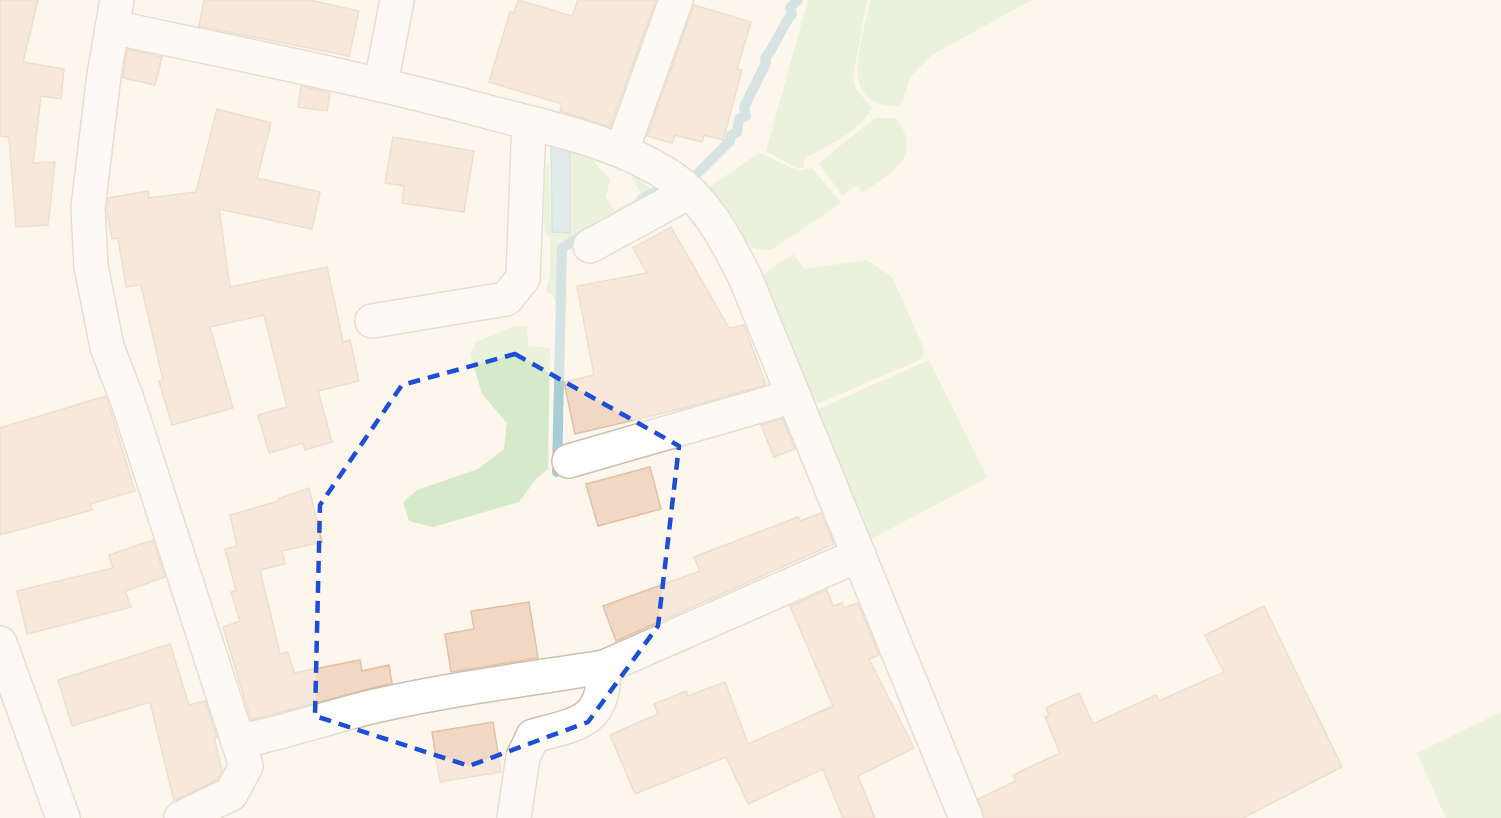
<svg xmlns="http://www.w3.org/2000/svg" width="1501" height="818" font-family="'DM Sans',sans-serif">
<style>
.green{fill:#d6eaca}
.water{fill:#c1dee5;stroke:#a7cdd7;stroke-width:1.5}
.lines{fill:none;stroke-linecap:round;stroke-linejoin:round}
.stream{stroke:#a7cdd7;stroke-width:10}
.building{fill:#f0d8c5;stroke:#e2bfa6;stroke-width:1.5}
.minor-casing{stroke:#cebfb1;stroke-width:36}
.minor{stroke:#fff;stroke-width:33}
.marked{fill:none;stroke:#1d4ed8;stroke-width:4.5;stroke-dasharray:12 8;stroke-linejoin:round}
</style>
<rect width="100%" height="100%" fill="#fcf6ec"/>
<g class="green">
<path d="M808,0h59l-14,76 3,13 16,19c-14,25 -43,37 -67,50l-1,9 -6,2 -32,-18z"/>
<path d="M870,0h162l-99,54 -22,22 -11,30c-67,1 -36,-65 -30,-106z"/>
<path d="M875,118h21c28,39 -3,54 -34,75l-4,-8 -16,10 -23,-32z"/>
<path d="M585,151l25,29 -4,16 8,15 28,-16 -11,-18 8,1 14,13 -93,56 -3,58 -4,-9 -7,-5 4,-17v-37l-4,-3 -6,-47 9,-25 2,71 19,1 1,-81z"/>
<path d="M759,153l40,18 13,-3 29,35 -70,47 -20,-2 -43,-60z"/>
<path d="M793,254l12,15 62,-9 25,17 32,72 -2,10 -115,49 -49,-130z"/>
<path d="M515,326l12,1 1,19 22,2 -2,121 -12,10 -17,23 -86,25 -24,-6 -6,-19 14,-12 61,-21 26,-20 3,-26 -25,-29 -12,-40 6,-12z"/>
<path d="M929,360l58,118 -116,61 -59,-127z"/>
<path d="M1501,712v106h-55l-29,-65z"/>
</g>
<path class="water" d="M551,145l19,7v81l-18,-1z"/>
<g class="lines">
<g class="stream">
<path d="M693,178l37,-37v-5l7,-4 2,-13 7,-3 -2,-9 22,-44 -1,-5c12,-14 16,-31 27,-44l-2,-6 8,-8"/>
<path d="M642,199l16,-9"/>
<path d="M557,472l5,-224 23,-14"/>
</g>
</g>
<g class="building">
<path d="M0,0h38l-15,62 41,7 -3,30 -20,-3 -8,67 22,-1 -7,63 -32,2 -7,-90 -9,-1z"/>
<path d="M204,0h105l50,11 -10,45 -150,-30z"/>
<path d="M518,0l54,16 6,-16h78l-46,127 -50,-16 2,-7 -73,-22 21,-70 4,1z"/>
<path d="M694,5l57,17 -14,47 5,1 -19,70 -19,-5 -2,7 -27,-7 -3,8 -25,-7z"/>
<path d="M127,49l35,8 -7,28 -32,-7z"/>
<path d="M301,86l29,7 -3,18 -29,-4z"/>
<path d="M217,109l54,14 -14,55 63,14 -8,37 -93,-20 11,78 97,-20 16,75 7,-2 9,41 -41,10 14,51 -27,8 -2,-7 -34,10 -11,-38 29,-8 -23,-92 -54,12 23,81 -61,17 -13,-44 4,-1 -22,-95 -15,2 -8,-49 -6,1 -5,-28 1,-13 40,-7 1,7 47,-6z"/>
<path d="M393,137l81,14 -10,61 -62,-9 2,-17 -19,-3z"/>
<path d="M671,227l58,101 15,-3 22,60 -78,22 -113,27 -11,-52 30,-7 -17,-89 70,-13 -14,-25z"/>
<path d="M106,396l29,95 -45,13 2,6 -92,25v-107z"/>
<path d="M783,419l12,30 -21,8 -13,-32z"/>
<path d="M650,467l11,42 -63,17 -12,-42z"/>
<path d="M309,488l13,54 -40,9 3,13 -25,6 20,84 8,-2 6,21 66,-13 2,11 27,-6 3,18 -141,37 -28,-93 17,-6 -9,-29 5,-1 -11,-42 12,-3 -7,-31 49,-14 -1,-2z"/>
<path d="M821,513l13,31 -218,97 -13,-35 97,-35 -6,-14 104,-40 2,4z"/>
<path d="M153,540l12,37 -40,14 6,16 -104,27 -10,-43 96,-23 -4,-13z"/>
<path d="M827,590l6,16 9,-3 2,5 14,-5 21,52 -10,4 45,89 -56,28 17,42h-32l-20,-49 -75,35 -22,-47 -91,37 -25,-59 48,-21 -4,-10 32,-13 2,5 37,-14 23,62 85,-38 -43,-100z"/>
<path d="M529,602l9,56 -87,14 -6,-38 29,-5 -3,-18z"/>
<path d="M1264,606l78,161 -99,51h-259l-6,-19 38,-18 -3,-6 47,-22 -15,-36 4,-2 -3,-7 33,-15 14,31 63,-29 3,6 65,-29 -19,-37z"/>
<path d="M170,644l19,61 16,-4 12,36h-3l8,34 -5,9 -43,21 -24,-99 -78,24 -14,-46z"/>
<path d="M493,722l8,50 -61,10 -8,-50z"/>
</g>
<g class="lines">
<g class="minor-casing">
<g id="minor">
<path d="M117,0l-13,75 -16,133 3,58 16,81 20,52 119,367 -15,28 -50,24"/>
<path d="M112,27c127,27 255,52 380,86 61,16 126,29 179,64 36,24 55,63 74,100l221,541"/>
<path d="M381,83l16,-83"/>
<path d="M622,150l54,-150"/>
<path d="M590,246l99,-54"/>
<path d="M372,321l134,-22 17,-21 6,-155"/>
<path d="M569,461l225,-65"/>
<path d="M0,643l63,175"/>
<path d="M238,742c47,-10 91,-25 137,-36 76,-17 152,-27 229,-39"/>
<path d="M514,818l9,-61 10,-21c47,-13 71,-13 71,-69l255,-112"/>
</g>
</g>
<use href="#minor" class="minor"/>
</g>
<path d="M0 0H1501V818H0ZM515,354l164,92 -21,180 -70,96 -119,44 -154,-50 5,-211 82,-120z" fill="#fcf6ec" fill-opacity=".55" fill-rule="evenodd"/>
<path class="marked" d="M515,354l164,92 -21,180 -70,96 -119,44 -154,-50 5,-211 82,-120z"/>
</svg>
